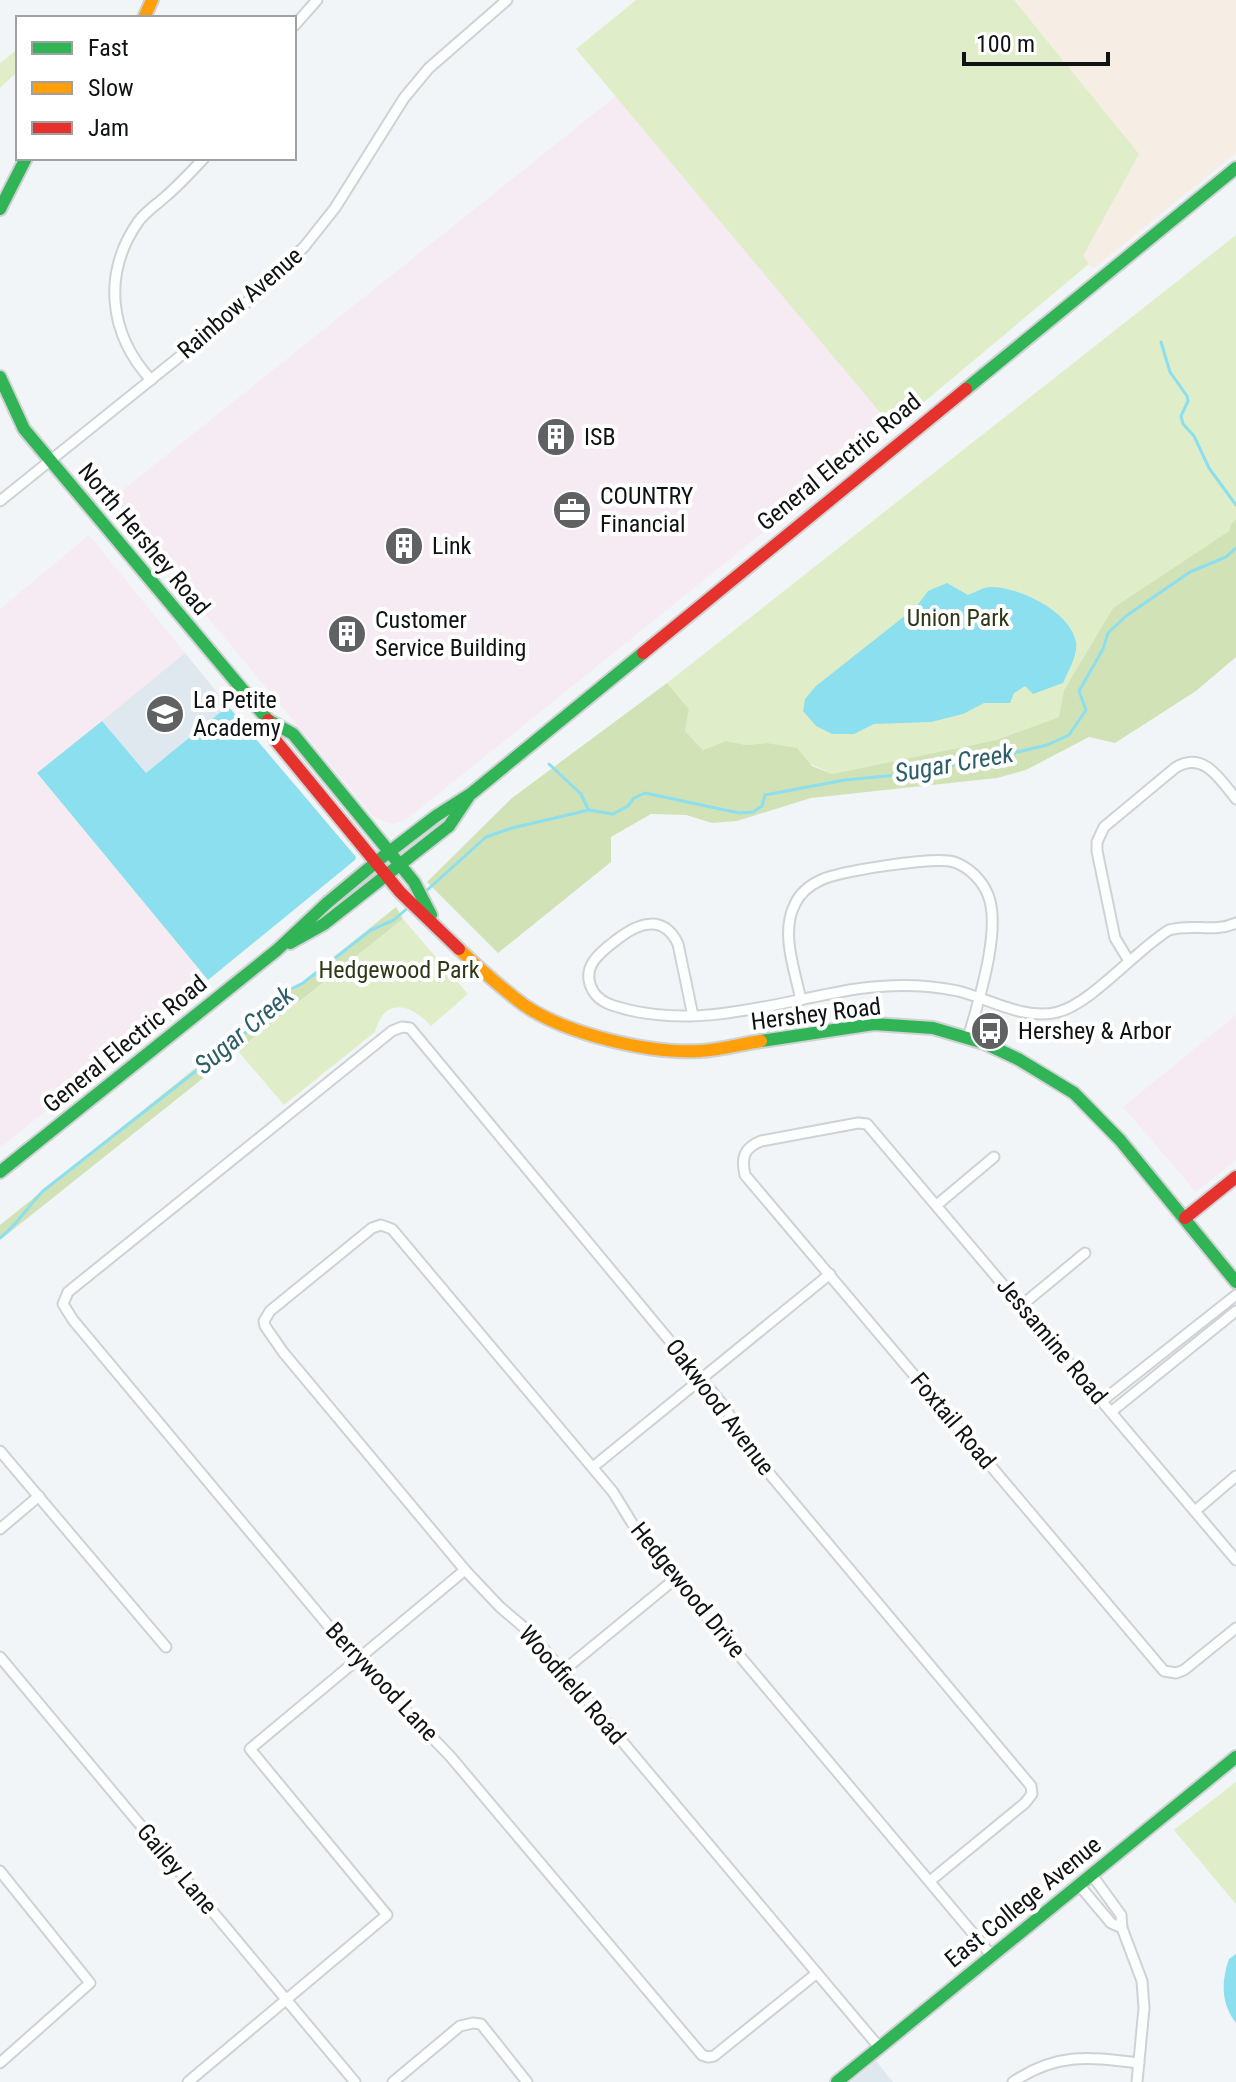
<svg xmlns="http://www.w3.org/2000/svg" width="1236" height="2082" font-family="'Roboto Condensed',sans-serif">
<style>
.commercial{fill:#f6ebf3}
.industrial{fill:#f6ede5}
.built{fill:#dfe8ee}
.green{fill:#dfeec8}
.forest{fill:#d2e2b7}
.water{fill:#8cdfee}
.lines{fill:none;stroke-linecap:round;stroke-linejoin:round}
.stream{stroke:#8cdfee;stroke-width:3}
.street-casing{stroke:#cfd2d4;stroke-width:13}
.fast-casing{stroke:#cfd2d4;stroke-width:16}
.slow-casing{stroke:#cfd2d4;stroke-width:16}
.jam-casing{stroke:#cfd2d4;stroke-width:16}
.street{stroke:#fdfefe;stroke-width:9}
.fast{stroke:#30b455;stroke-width:12}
.slow{stroke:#ff9f0a;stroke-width:12}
.jam{stroke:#e5322d;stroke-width:12}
.labels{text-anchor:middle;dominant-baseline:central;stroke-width:8;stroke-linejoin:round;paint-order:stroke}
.street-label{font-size:24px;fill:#101214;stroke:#fff}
.poi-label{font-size:24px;fill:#101214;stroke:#fff;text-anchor:start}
.park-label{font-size:24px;fill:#2d3816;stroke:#fff}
.water-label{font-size:26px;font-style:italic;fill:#2c5f67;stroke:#fff}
</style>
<rect width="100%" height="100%" fill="#f2f5f7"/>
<g class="commercial">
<path d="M616,96l277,332 -487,392 -13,4 -11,-3 -10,-6 -262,-315z"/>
<path d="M89,535l96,118 -148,121 171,206 -208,168v-539z"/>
<path d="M1236,1015v145l-40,32 -73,-85z"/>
</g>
<path class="industrial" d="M1014,0h222v153l-143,116 -11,-12 57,-103z"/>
<g class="built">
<path d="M185,653l43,53 -82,67 -44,-52z"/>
<path d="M876,2061l17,21h-42z"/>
</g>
<g class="green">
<path d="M636,0h378l125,154 -56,102 6,8 -196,164 -317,-379z"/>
<path d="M18,49v22l-18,17v-25z"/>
<path d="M1236,235v284l-5,5 -2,7 -116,77 -49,82 -5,27 -63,23 -164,34 -66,-31 -20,2 -20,-4 -23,9 -18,-19 4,-22 -22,-26z"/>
<path d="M403,919l65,75 -37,32c-21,-23 -47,-29 -56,6l-91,73 -46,-54z"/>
<path d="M1236,1782v122l-62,-74z"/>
</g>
<g class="forest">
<path d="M1236,519v138l-40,34 -81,52 -26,-6 -63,33 -29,8 -186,20 -74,23 -25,2 -26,-8 -35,-1 -40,23v25l-113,91 -71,-71 85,-84 155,-115 22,26 -4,22 18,19 23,-9 20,4 20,-2 31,5 15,18 20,8 164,-34 63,-23 5,-27 49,-82 116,-77 2,-7z"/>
<path d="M396,907l7,12 -403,321v-15z"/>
</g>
<g class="water">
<path d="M947,583l21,12c8,-3 15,-8 23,-8 28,0 79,24 85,55 2,13 -8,30 -13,41l-30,11 -8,-8 -11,7 -4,10h-26l-21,11 -32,8 -57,2 -20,10h-22l-16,-8 -13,-15 2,-12 11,-13 100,-79 12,-16z"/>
<path d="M228,706l128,151 -1,3 -147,120 -171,-207 65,-52 44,52z"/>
<path d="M1236,1954v69c-15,-19 -15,-41 -7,-64z"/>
</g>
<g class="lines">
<g class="stream">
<path d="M1161,342l9,30 17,24 1,5 -7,15 2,8 11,12 15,32 27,37"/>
<path d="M549,764l32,30 7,15"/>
<path d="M425,892l61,-55 26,-9 77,-18 24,4 15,-8 6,-8 11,-5 94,20 14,-1 9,-6 3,-11 80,-15 52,-5 32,-8 38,-3 80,-19 22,-10 17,-25 -7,-19 24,-42 5,-16 18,-17 64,-44 36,-15 10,-9"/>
<path d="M0,1238c20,-16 26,-30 43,-47l227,-178 19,-23 14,-7 68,-53 23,-10 17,-15"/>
</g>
<g class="street-casing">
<g id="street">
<path d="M294,26l23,-26"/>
<path d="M151,380c-42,-46 -49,-106 -13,-158 7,-10 18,-17 27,-25 14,-12 27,-26 39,-39"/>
<path d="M0,501l245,-197 59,-57 31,-39 69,-110 25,-30 78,-68"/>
<path d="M1129,961l-14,-23 -18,-87v-9l7,-15 71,-59c28,-18 45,11 61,31"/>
<path d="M801,1000c-6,-29 -21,-68 -6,-96 5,-11 15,-19 26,-24 19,-9 114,-24 133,-18 15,5 28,18 34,33 14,34 -10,108 -20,143"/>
<path d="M693,1016l-15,-72c-14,-29 -38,-22 -59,-6 -17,13 -40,28 -26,53 8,13 22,15 36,19 76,18 152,-9 227,-21 34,-5 69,-5 102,2 32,8 67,30 100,21 34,-9 78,-62 111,-82 23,-7 45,3 67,-7"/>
<path d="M938,1204l56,-47"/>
<path d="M1022,1305l63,-52"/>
<path d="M1102,1401l134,-106"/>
<path d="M1111,1412l125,-101"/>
<path d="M0,1451l166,196"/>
<path d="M593,1467l237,-193"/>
<path d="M1195,1511l41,-35"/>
<path d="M0,1529l39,-33"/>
<path d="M1236,1560l-369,-436 -9,-1 -97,18c-17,7 -20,16 -16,34l419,496 12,2 8,-3 52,-42"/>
<path d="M0,1657l355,425"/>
<path d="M563,1671l112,-92"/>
<path d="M0,1871l90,112 -90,80"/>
<path d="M1092,1875l29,40 1,13 20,53 2,27 -7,74"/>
<path d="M1079,1885l32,38 11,5"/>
<path d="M817,1973l-103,83 -6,1 -6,-2 -252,-299 -93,-96 -284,-340 -10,-16 5,-12 324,-261 10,-4 8,1 313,377 35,55 273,326 1,8 -7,9 -95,78"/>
<path d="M879,2047l-316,-376 -36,-41 -27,-23 -35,-37 -182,-218 -18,-26 -1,-5 6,-10 102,-83 9,-3 11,4 221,263 27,44 35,43 317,377"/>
<path d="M188,2082l199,-167 -137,-166 215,-179"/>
<path d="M393,2082l67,-56 13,-3 8,1 46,58"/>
<path d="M1013,2082c44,-30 76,-25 126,-19"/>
</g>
</g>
<g class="fast-casing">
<g id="fast">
<path d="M0,209l26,-51"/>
<path d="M0,377l24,52 244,291 25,14 121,148 17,33"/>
<path d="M966,389l270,-221"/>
<path d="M290,943l34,-19 125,-98 20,-30"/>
<path d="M761,1041l113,-17 59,4 51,15 34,16 56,34 46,47 116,142"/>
<path d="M0,1172l277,-222 50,-47 53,-44 56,-43 36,-23 171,-140"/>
<path d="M837,2082l399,-325"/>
</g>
</g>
<g class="slow-casing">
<g id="slow">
<path d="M144,18l8,-18"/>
<path d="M459,949c21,20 42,39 65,56 42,29 126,49 176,46 20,-1 41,-7 61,-10"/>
</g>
</g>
<g class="jam-casing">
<g id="jam">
<path d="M643,653l323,-264"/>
<path d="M268,720l8,21 124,151 59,57"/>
<path d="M1185,1218l51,-41"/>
</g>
</g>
<use href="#street" class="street"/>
<use href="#fast" class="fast"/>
<use href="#slow" class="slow"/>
<use href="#jam" class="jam"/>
</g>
<defs>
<g id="building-disc" transform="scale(2)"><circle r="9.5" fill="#5f6163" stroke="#fff"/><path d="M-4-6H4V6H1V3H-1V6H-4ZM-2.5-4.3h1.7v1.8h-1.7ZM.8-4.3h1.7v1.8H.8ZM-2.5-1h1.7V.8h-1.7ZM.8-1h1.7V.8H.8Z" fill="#fff"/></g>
<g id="office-disc" transform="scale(2)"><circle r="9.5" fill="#5f6163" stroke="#fff"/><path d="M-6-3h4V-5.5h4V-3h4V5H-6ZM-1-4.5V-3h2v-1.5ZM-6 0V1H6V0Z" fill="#fff"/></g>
<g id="school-disc" transform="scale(2)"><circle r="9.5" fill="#5f6163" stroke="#fff"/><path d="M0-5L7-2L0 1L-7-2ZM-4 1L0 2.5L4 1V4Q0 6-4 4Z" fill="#fff"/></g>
<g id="bus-disc" transform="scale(2)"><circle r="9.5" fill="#5f6163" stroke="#fff"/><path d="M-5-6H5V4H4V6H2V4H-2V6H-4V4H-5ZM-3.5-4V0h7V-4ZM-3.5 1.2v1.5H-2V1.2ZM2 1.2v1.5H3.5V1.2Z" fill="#fff"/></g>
</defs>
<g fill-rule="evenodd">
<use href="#building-disc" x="556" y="437"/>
<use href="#office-disc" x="572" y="510"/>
<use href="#building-disc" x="404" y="546"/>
<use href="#building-disc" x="347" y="634"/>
<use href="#school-disc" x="165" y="714"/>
<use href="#bus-disc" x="990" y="1031"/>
</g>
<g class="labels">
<g class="street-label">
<text transform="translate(240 303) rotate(-41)">Rainbow Avenue</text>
<text transform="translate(839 462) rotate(-39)">General Electric Road</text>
<text transform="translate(144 539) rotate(50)">North Hershey Road</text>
<text transform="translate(816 1014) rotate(-7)">Hershey Road</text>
<text transform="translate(125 1044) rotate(-39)">General Electric Road</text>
<text transform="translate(1052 1341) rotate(50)">Jessamine Road</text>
<text transform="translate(720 1407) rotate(53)">Oakwood Avenue</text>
<text transform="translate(953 1421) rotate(50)">Foxtail Road</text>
<text transform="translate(688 1590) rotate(51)">Hedgewood Drive</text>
<text transform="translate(382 1682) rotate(47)">Berrywood Lane</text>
<text transform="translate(572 1685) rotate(49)">Woodfield Road</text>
<text transform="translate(177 1869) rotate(50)">Gailey Lane</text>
<text transform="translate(1023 1902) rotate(-39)">East College Avenue</text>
</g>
<g class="poi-label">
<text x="584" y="437">ISB</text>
<text x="600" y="496">COUNTRY<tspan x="600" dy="28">Financial</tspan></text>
<text x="432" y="546">Link</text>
<text x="375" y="620">Customer<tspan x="375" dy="28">Service Building</tspan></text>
<text x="193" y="700">La Petite<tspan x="193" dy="28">Academy</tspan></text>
<text x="1018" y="1031">Hershey &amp; Arbor</text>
</g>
<g class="park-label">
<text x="958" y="618">Union Park</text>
<text x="399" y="970">Hedgewood Park</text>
</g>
<g class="water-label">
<text transform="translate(954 763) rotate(-10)">Sugar Creek</text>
<text transform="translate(244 1030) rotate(-40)">Sugar Creek</text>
</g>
</g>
<rect x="16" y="16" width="280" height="144" fill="#ffffff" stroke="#9fa0a1" stroke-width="2"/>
<rect x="32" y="42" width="40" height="12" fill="#30b455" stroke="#9fa0a1" stroke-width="2"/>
<text x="88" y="56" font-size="24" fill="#101214">Fast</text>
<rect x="32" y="82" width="40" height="12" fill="#ff9f0a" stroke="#9fa0a1" stroke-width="2"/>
<text x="88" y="96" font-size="24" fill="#101214">Slow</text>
<rect x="32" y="122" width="40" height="12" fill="#e5322d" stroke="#9fa0a1" stroke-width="2"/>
<text x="88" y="136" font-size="24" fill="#101214">Jam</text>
<path d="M964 52v12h144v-12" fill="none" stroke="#101214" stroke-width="4"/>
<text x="976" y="52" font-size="24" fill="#101214" stroke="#ffffff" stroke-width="6" paint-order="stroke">100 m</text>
</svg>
